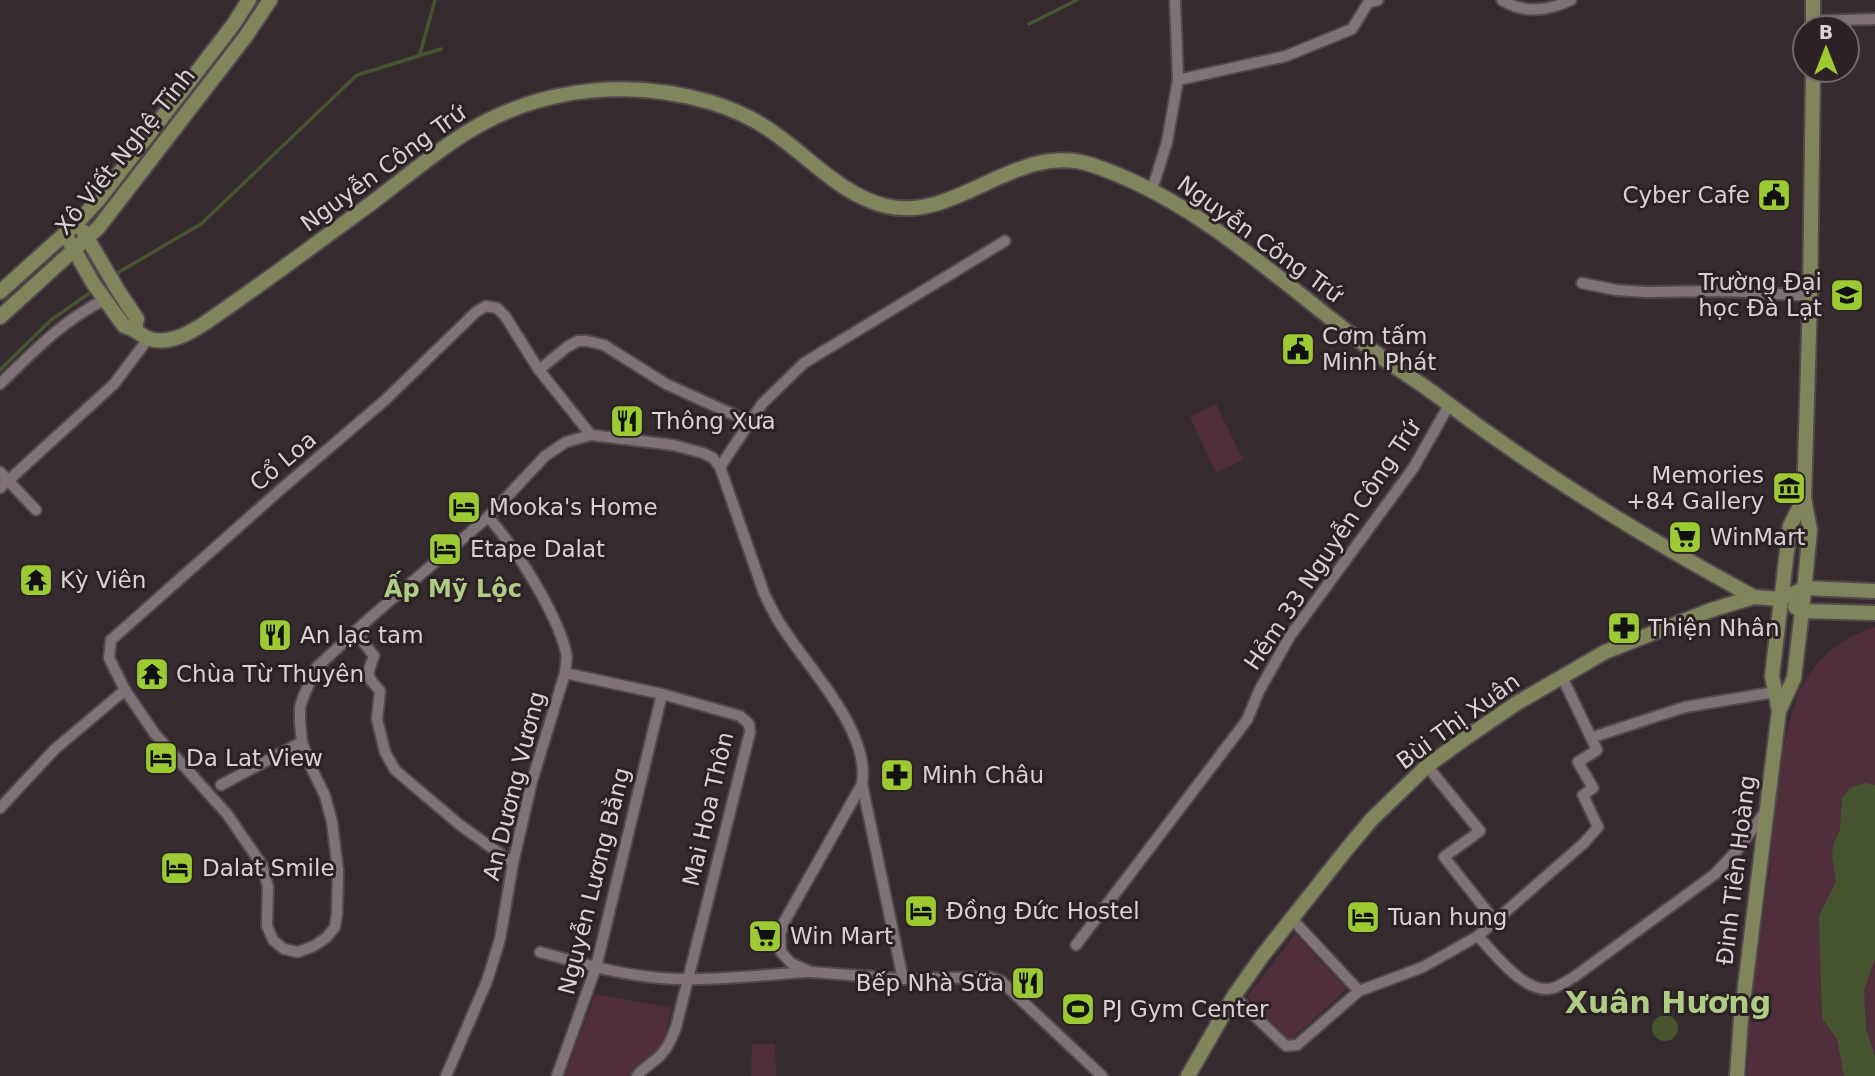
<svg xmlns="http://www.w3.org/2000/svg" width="1875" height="1076" font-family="'DejaVu Sans',sans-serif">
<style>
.green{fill:#502e3c}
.water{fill:#475430}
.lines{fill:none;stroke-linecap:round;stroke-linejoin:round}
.stream{stroke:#475430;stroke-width:3.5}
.street-casing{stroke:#51494d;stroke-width:14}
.secondary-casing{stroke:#51494d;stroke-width:18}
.street{stroke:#7f7377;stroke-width:10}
.secondary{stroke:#81855b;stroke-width:14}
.labels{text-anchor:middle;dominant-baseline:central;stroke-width:6;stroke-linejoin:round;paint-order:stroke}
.street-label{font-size:23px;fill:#d8d2d4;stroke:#2c2226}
.poi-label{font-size:23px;fill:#d8d2d4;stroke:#2c2226;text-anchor:start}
.neighbourhood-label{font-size:24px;font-weight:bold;fill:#b0cc84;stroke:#2c2226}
.district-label{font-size:30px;font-weight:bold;fill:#b0cc84;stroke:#2c2226}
</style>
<rect width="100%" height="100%" fill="#362c30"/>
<g class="green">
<path d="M1216,404l27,56 -27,13 -26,-56z"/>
<path d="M1875,627v449h-128c1,-71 15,-142 23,-212 6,-48 11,-144 35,-183 16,-27 40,-45 70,-54z"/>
<path d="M1295,934l52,55 -57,52 -43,-44z"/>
<path d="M595,994l77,14 -9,35 -34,33h-64z"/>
<path d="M752,1044h23l1,32h-25z"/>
</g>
<g class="water">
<path d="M1865,783l10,2v174l-11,31 2,39 9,27v20h-31l-7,-37 -15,-21 -3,-102 17,-35 -4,-25 1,-11 7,-15 2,-32 8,-10z"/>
<circle cx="1665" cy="1028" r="13"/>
</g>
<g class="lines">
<g class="stream">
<path d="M1029,24l48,-24"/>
<path d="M420,54l15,-54"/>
<path d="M114,275l87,-51 156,-149 84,-26"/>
<path d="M0,370l51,-50 43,-30"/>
</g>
<g class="street-casing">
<g id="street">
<path d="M1502,0c22,14 46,11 69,0"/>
<path d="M1813,21l62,-2"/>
<path d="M1178,80l108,-24 66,-27 16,-26 10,-3"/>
<path d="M1152,190l15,-48 11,-62 -3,-80"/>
<path d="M1582,283l34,7 30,2 83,-1 81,5"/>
<path d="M539,370l28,-23 11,-6h9l17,4 62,39 84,38"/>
<path d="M0,384c33,-32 62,-63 104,-84"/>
<path d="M591,435l-52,-65 -34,-54 -8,-8 -11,-2 -10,6 -92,89 -104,89 -169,150 -2,18 16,32 30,44 72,80 35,51 6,22 -1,39 6,14 11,9 14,3 16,-6 13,-9 8,-10 2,-14 1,-43 -6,-48 -7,-26 -14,-29 -9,-25 -2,-19v-16l4,-12 13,-28 54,-50 117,-100 57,-61 21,-14 25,-7 82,10 30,8 10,5 7,9 44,126c6,13 12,26 21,38 26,40 86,102 77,153l-78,138 -4,13 1,17 10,11 20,9 92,7 86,-2 12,4 101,95"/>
<path d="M720,467l42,-63 42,-41 201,-122"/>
<path d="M0,472l36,38"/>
<path d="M0,488l114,-104 34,-45"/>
<path d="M355,631l19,25c-8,21 -8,19 6,35l-3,28 8,33 10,18 65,55 53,38"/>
<path d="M565,673l97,21 78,22 9,8 1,8 -74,295c-4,11 -8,21 -17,30 -8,7 -15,10 -22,19"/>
<path d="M1593,737l92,-30 90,-15"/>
<path d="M1427,766l53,65 -36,26 50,63"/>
<path d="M862,784l41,195"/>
<path d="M221,785l81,-43"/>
<path d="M0,808l55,-59 70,-59"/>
<path d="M1292,919l67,72"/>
<path d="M1478,936l106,-93 14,-16 -15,-32 10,-7 -15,-26 19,-12 -35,-73"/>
<path d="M1076,945l171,-225 12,-29 31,-55 124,-169 35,-62"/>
<path d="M540,952c36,10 73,21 111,25 52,6 106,-2 157,-5"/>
<path d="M1234,996l52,50 11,-1 62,-54 64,-24 55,-31c17,18 48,60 75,52 7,-2 14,-7 21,-11l141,-103 24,-26 26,-36"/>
<path d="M446,1076l41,-95 13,-42 13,-76 19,-82 33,-108c0,-6 3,-14 1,-21 -10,-40 -50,-104 -78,-135"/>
<path d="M557,1076l39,-109 66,-273"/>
</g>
</g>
<g class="secondary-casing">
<g id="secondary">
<path d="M1813,0v28"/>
<path d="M83,231l36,61 18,27 -2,10"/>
<path d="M65,234l28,49 31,43c13,3 16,10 26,13 19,6 40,-6 55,-16 57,-39 112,-80 168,-121 33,-25 74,-60 110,-79 70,-37 151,-43 227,-21 23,7 45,17 64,31 36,25 69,63 112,73 71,17 131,-66 206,-41 106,35 189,118 277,183 24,18 50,34 74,52 98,74 202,138 311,197"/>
<path d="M0,292l78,-70 22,-24 133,-173 16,-25"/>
<path d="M0,317l98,-89 148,-192 24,-36"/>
<path d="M1795,607l7,4 73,2"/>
<path d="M1779,711l-7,-35 18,-150 14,-28"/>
<path d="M1188,1076l46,-80 29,-41 83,-105 26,-31 55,-53 40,-29 50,-34 88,-51 106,-42 43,-13 27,2 24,-11 70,3"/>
<path d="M1737,1076l4,-57 38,-308 15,-33 8,-67 8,-81 -6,-32 6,-199 3,-229"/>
</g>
</g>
<use href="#street" class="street"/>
<use href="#secondary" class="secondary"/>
</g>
<defs>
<g id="civic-square" transform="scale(1.75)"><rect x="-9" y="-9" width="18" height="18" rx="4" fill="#9cca32" stroke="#2c2226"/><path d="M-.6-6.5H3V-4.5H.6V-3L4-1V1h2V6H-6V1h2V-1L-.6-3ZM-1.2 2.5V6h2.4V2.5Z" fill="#111"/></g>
<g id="university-square" transform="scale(1.75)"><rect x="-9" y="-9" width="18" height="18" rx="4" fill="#9cca32" stroke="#2c2226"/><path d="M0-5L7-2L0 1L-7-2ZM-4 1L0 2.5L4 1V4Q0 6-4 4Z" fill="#111"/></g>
<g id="restaurant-square" transform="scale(1.75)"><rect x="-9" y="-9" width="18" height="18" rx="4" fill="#9cca32" stroke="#2c2226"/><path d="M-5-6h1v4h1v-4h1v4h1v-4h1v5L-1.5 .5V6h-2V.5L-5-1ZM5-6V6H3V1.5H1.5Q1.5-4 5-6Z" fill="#111"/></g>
<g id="museum-square" transform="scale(1.75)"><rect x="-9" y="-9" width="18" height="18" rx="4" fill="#9cca32" stroke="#2c2226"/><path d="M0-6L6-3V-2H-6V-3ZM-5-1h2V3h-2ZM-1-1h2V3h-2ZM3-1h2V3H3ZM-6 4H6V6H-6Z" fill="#111"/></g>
<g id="hotel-square" transform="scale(1.75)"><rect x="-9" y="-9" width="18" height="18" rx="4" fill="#9cca32" stroke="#2c2226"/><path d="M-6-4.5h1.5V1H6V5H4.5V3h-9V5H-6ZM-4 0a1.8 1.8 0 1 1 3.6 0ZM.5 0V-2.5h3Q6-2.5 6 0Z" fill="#111"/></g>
<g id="supermarket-square" transform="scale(1.75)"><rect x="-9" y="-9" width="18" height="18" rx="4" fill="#9cca32" stroke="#2c2226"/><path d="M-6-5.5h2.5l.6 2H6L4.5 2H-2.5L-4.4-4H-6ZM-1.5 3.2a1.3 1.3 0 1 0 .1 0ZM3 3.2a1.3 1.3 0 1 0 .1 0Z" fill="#111"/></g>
<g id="temple-square" transform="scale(1.75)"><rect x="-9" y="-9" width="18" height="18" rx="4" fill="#9cca32" stroke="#2c2226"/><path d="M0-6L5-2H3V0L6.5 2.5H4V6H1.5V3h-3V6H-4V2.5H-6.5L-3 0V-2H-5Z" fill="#111"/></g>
<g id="pharmacy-square" transform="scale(1.75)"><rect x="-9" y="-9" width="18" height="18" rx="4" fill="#9cca32" stroke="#2c2226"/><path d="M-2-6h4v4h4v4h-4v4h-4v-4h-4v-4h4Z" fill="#111"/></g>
<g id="stadium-square" transform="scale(1.75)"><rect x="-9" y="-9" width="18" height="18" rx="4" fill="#9cca32" stroke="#2c2226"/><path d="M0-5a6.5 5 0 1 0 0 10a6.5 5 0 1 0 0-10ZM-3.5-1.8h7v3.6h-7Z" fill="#111"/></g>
</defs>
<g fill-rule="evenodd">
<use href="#civic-square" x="1774" y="195"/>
<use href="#university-square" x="1847" y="295"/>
<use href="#civic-square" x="1298" y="349"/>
<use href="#restaurant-square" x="627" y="421"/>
<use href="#museum-square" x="1789" y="488"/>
<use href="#hotel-square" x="464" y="507"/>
<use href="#supermarket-square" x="1685" y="537"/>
<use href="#hotel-square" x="445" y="549"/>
<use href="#temple-square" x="36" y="580"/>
<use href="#pharmacy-square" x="1624" y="628"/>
<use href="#restaurant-square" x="275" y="635"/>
<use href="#temple-square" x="152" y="674"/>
<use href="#hotel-square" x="161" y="758"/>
<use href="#pharmacy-square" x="897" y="775"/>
<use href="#hotel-square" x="177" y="868"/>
<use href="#hotel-square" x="921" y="911"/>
<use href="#hotel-square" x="1363" y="917"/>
<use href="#supermarket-square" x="765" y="936"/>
<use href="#restaurant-square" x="1028" y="983"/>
<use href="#stadium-square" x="1078" y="1009"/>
</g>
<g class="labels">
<g class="street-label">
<text transform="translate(125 151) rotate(-51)">Xô Viết Nghệ Tĩnh</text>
<text transform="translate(383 168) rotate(-36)">Nguyễn Công Trứ</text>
<text transform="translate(1260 239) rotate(36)">Nguyễn Công Trứ</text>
<text transform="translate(283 461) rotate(-40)">Cổ Loa</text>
<text transform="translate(1332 545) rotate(-56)">Hẻm 33 Nguyễn Công Trứ</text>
<text transform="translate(1458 721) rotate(-36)">Bùi Thị Xuân</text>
<text transform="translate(514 786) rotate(-76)">An Dương Vương</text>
<text transform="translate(708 809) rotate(-77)">Mai Hoa Thôn</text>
<text transform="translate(1736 870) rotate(-83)">Đinh Tiên Hoàng</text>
<text transform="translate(594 881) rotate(-76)">Nguyễn Lương Bằng</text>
</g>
<g class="poi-label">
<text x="1750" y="195" text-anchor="end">Cyber Cafe</text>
<text x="1822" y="282" text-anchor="end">Trường Đại<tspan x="1822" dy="26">học Đà Lạt</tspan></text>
<text x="1322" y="336">Cơm tấm<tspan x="1322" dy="26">Minh Phát</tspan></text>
<text x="652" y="421">Thông Xưa</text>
<text x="1764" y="475" text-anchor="end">Memories<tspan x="1764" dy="26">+84 Gallery</tspan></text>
<text x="489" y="507">Mooka's Home</text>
<text x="1710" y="537">WinMart</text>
<text x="470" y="549">Etape Dalat</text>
<text x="60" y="580">Kỳ Viên</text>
<text x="1648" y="628">Thiện Nhân</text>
<text x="300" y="635">An lạc tam</text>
<text x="176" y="674">Chùa Từ Thuyên</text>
<text x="186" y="758">Da Lat View</text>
<text x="922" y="775">Minh Châu</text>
<text x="202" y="868">Dalat Smile</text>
<text x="946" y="911">Đồng Đức Hostel</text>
<text x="1388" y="917">Tuan hung</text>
<text x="790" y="936">Win Mart</text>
<text x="1004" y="983" text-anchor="end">Bếp Nhà Sữa</text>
<text x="1102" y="1009">PJ Gym Center</text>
</g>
<g class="neighbourhood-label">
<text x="453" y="589">Ấp Mỹ Lộc</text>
</g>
<g class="district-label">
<text x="1668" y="1002">Xuân Hương</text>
</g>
</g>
<g transform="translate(1826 49)"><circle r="33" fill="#2c2226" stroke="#71686c" stroke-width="2"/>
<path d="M0-5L12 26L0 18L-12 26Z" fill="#9cca32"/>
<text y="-10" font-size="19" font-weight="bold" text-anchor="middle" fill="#d8d2d4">B</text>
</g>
</svg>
